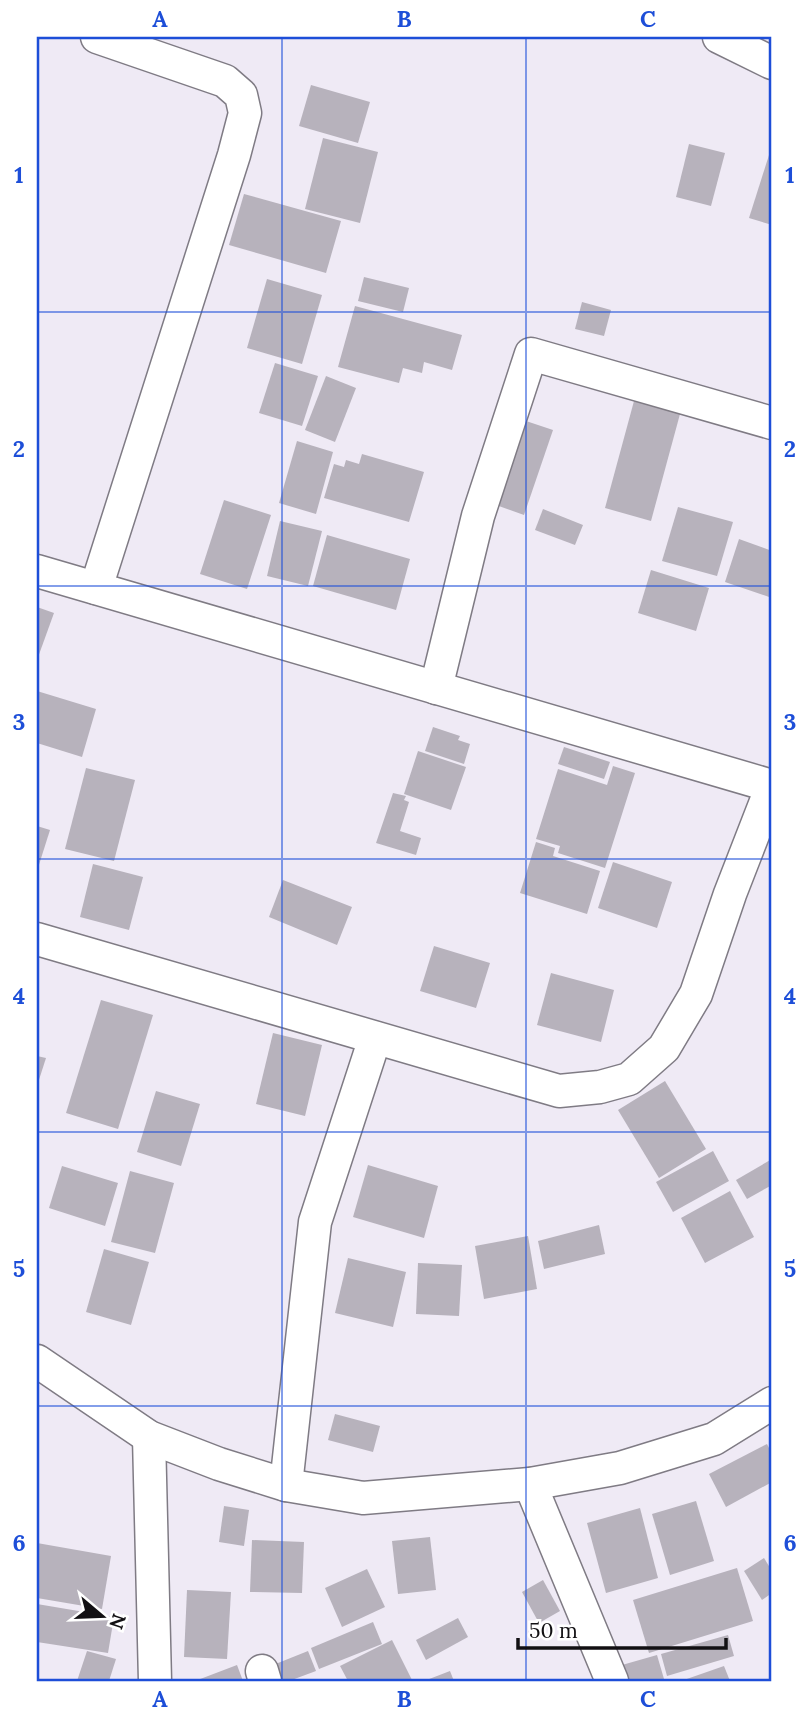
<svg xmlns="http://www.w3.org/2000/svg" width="809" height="1718" font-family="Lora,serif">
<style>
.building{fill:#b7b2bc}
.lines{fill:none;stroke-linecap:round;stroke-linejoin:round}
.street-casing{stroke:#7f7b84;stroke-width:35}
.street{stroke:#fff;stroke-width:32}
.grid{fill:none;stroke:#1d4ed8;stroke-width:2;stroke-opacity:0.55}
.neatline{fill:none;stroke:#1d4ed8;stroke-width:2.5}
.grid-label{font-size:23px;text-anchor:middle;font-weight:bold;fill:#1d4ed8}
</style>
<rect width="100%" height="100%" fill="#efeaf5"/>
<g class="building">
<path d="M311,85l59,17 -12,41 -59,-17z"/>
<path d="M323,138l55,14 -18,71 -55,-14z"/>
<path d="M689,144l36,9 -14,53 -35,-9z"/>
<path d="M769,155l3,1v69l-23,-7z"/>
<path d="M244,194l97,27 -15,52 -97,-28z"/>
<path d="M364,277l45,11 -6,24 -45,-11z"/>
<path d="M267,279l55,16 -20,69 -55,-16z"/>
<path d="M582,302l29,8 -7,26 -29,-7z"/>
<path d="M355,306l107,29 -10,35 -28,-8 -2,11 -19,-5 -4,15 -61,-16z"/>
<path d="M275,363l43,13 -16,50 -43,-13z"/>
<path d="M326,376l30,12 -21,54 -30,-12z"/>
<path d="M634,401l46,13 -29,107 -46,-13z"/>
<path d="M526,421l27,9 -29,85 -28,-10z"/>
<path d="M297,441l36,11 -17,62 -37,-11z"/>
<path d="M362,454l62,18 -15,50 -85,-24 10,-34 10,3 2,-7 13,4z"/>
<path d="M224,500l47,15 -24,74 -47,-15z"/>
<path d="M678,507l55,15 -16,54 -55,-15z"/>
<path d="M543,509l40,16 -8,20 -40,-15z"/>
<path d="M280,521l42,10 -14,55 -41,-10z"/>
<path d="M327,535l83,24 -14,51 -83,-24z"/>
<path d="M739,539l33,12v47l-47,-16z"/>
<path d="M651,570l58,18 -13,43 -58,-18z"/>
<path d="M37,607l17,6 -17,47z"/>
<path d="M37,691l59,18 -14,48 -45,-14z"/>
<path d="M433,727l27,9 -2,4 12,4 -6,20 -39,-13z"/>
<path d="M564,747l46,15 -6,17 -46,-15z"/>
<path d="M418,751l48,16 -15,43 -47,-16z"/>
<path d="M613,766l22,7 -30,95 -47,-15 2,-7 -24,-7 22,-70 49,16z"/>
<path d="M86,768l49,12 -21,81 -49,-12z"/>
<path d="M393,793l13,3 -2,4 5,2 -9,29 21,7 -5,17 -40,-12z"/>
<path d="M37,826l13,4 -13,41z"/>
<path d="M536,842l19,6 -2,8 47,15 -13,43 -67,-21z"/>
<path d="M613,862l59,20 -15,46 -59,-20z"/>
<path d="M93,864l50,13 -14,53 -49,-13z"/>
<path d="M283,880l69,27 -15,38 -68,-28z"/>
<path d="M434,946l56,17 -14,45 -56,-17z"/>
<path d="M551,973l63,17 -13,52 -64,-17z"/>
<path d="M101,1000l52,15 -35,114 -52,-16z"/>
<path d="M273,1033l49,12 -17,71 -49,-12z"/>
<path d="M37,1056l9,2 -9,28z"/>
<path d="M665,1081l41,68 -47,29 -41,-68z"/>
<path d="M156,1091l44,13 -19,62 -44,-14z"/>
<path d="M713,1151l16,30 -56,31 -17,-30z"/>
<path d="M772,1159v26l-25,14 -11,-19z"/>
<path d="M368,1165l70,21 -14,52 -71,-21z"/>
<path d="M62,1166l56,17 -13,43 -56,-18z"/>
<path d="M130,1171l44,12 -19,70 -44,-11z"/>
<path d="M730,1191l24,46 -49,26 -24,-45z"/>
<path d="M599,1225l6,29 -61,15 -6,-28z"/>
<path d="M528,1236l9,53 -53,10 -9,-53z"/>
<path d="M104,1249l45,13 -18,63 -45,-13z"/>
<path d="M348,1258l58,14 -13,55 -58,-14z"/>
<path d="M418,1263l44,2 -3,51 -43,-2z"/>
<path d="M335,1414l45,12 -7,26 -45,-12z"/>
<path d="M767,1444l5,10v28l-46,25 -17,-33z"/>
<path d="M696,1501l18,60 -44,14 -18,-61z"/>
<path d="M224,1506l25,4 -5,36 -25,-4z"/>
<path d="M640,1508l18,70 -52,15 -19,-70z"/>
<path d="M430,1537l6,53 -38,4 -6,-53z"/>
<path d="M252,1540l52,2 -2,51 -52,-1z"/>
<path d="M37,1543l74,13 -9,53 -65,-11z"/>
<path d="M764,1558l8,13v22l-10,7 -18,-29z"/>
<path d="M737,1568l16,53 -104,32 -16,-53z"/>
<path d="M367,1569l18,38 -43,20 -17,-39z"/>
<path d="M543,1580l17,31 -21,12 -17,-31z"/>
<path d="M187,1590l44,2 -4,67 -43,-2z"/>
<path d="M37,1604l77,13 -6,36 -71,-11z"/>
<path d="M458,1618l10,19 -42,23 -10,-20z"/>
<path d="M373,1622l9,22 -63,25 -8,-21z"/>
<path d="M728,1635l6,21 -67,20 -6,-22z"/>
<path d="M392,1640l20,40 -64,1 -8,-15z"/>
<path d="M87,1651l29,8 -7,22h-32z"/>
<path d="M308,1651l8,20 -27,10h-10l-6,-16z"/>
<path d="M657,1655l7,24 -37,2 -5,-16z"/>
<path d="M237,1665l6,16h-48z"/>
<path d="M724,1666l6,15h-49z"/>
<path d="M450,1671l4,10h-30z"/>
</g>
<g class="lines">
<g class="street-casing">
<g id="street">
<path d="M719,37l53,26"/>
<path d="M37,571l735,215"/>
<path d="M96,588l138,-433 11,-42 -4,-18 -16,-14 -128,-44"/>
<path d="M436,688l42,-172 53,-162 241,69"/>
<path d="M37,939l522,152 41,-4 29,-8 35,-31 32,-54 34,-100 42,-108"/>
<path d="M37,1361l112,76 70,27 67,21 77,13 167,-14 90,-16 94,-29 58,-36"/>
<path d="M149,1437l6,244"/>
<path d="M530,1484l82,197"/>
<path d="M286,1485l29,-263 60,-184"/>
<path d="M262,1671l3,10"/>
</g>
</g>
<use href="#street" class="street"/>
</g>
<path class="grid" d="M282,37v1644M526,37v1644M37,312h735M37,586h735M37,859h735M37,1132h735M37,1406h735"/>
<rect width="809" height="1718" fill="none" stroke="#ffffff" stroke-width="77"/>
<g transform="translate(102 1616) rotate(109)" stroke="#ffffff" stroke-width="5" paint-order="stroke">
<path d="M0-5L12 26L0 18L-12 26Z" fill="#121013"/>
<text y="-10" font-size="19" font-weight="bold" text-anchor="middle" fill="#121013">N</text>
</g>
<path d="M518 1638v10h208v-10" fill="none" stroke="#121013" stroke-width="3.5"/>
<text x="529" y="1638" font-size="21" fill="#121013" stroke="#ffffff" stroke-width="5" paint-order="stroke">50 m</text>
<rect x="38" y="38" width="732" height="1642" class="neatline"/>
<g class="grid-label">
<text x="160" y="27">A</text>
<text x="404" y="27">B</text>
<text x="648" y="27">C</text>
<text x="19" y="183">1</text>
<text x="790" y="183">1</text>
<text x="19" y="457">2</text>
<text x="790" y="457">2</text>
<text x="19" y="730">3</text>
<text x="790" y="730">3</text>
<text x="19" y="1004">4</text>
<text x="790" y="1004">4</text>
<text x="19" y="1277">5</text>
<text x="790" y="1277">5</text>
<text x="19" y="1551">6</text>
<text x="790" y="1551">6</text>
<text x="160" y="1707">A</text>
<text x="404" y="1707">B</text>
<text x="648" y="1707">C</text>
</g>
</svg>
